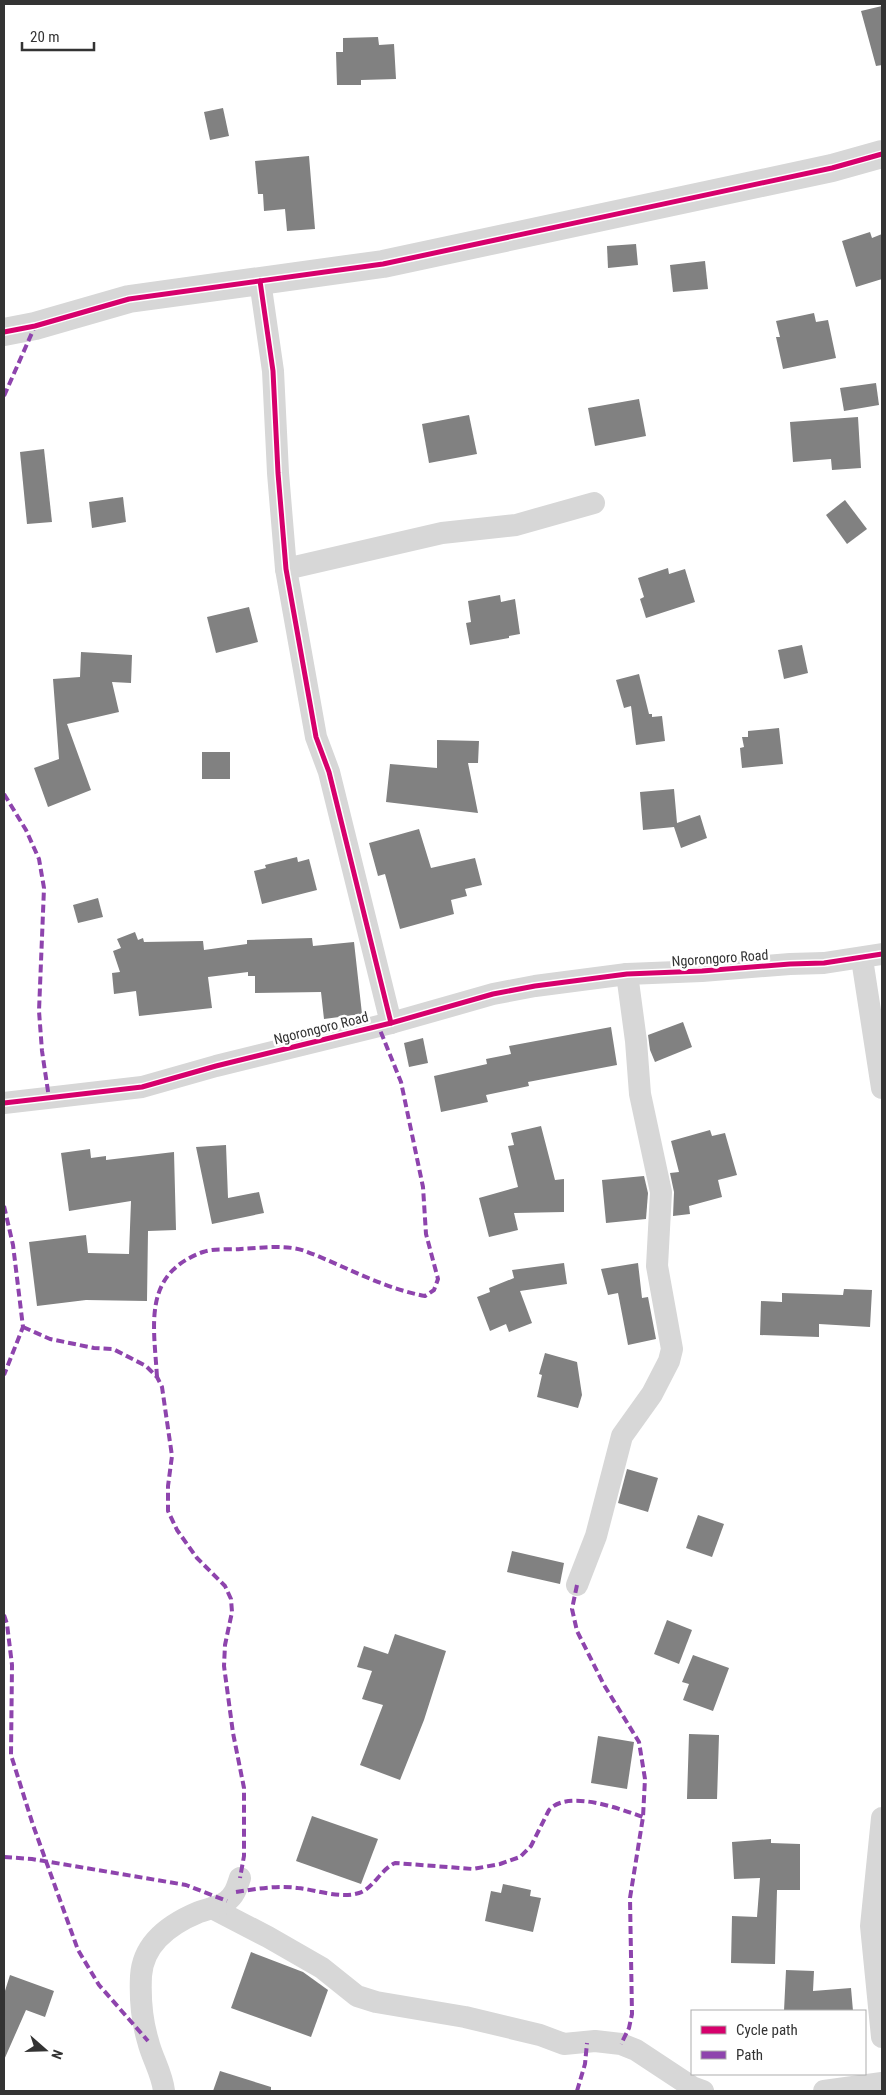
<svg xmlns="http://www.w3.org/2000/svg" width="886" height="2095" font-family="'Roboto Condensed',sans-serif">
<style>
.building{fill:#818181}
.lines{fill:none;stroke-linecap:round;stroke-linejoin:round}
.minor{stroke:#d7d7d7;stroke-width:22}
.tertiary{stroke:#d7d7d7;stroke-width:28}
.quiet{stroke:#8e44ad;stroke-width:4;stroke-dasharray:8 4;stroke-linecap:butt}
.cycleway-casing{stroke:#fff;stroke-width:8}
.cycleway{stroke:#d6006c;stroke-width:5}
.labels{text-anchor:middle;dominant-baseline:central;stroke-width:5;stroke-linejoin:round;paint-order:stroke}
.street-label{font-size:14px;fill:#333;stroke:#fff}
</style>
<rect width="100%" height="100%" fill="#fff"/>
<g class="building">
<path d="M882,6v59l-6,1 -15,-55z"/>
<path d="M378,37l1,8 15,-1 2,35 -35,1v5h-24l-1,-33h7v-14z"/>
<path d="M223,108l6,28 -19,4 -6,-28z"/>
<path d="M309,156l6,73 -28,2 -2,-22 -21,2 -1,-17h-5l-3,-33z"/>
<path d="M870,232l2,6 10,-4v45l-26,8 -14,-46z"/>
<path d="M636,244l2,21 -30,3 -1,-22z"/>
<path d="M705,261l3,28 -35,3 -3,-27z"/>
<path d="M814,313l2,9 12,-2 8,38 -53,11 -7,-32h4l-4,-16z"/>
<path d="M876,383l3,22 -35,6 -4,-23z"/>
<path d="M639,399l7,37 -51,10 -7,-38z"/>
<path d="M469,415l8,39 -48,9 -7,-39z"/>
<path d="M858,417l3,51 -29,2 -1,-11 -38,3 -3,-40z"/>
<path d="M44,449l8,73 -25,2 -7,-72z"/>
<path d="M123,497l3,25 -34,6 -3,-26z"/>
<path d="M845,500l22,29 -20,15 -21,-29z"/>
<path d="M668,568l1,6 16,-5 10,33 -49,16 -6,-19 4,-2 -6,-19z"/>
<path d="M500,595l1,7 14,-3 5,35 -11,2v2l-39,7 -4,-22 5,-1 -3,-21z"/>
<path d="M249,607l9,35 -42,11 -9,-36z"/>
<path d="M802,645l6,28 -24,6 -6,-29z"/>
<path d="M81,652l51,3 -1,28 -19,-1 7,30 -52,12 24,66 -43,17 -14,-39 25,-9 -6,-80 27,-2z"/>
<path d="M639,674l10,40h3v3l10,-1 3,25 -29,4 -5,-39 -7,2 -8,-28z"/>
<path d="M779,728l4,36 -41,4 -2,-20 4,-1 -2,-10h6v-6z"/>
<path d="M437,740l42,1 -1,22h-10l10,50 -92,-11 4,-38 47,4z"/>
<rect x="202" y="752" width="28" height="27"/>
<path d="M674,789l3,34 23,-8 7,23 -26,10 -7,-21 -31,3 -3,-38z"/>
<path d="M419,829l12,39 44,-10 7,27 -17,4 2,7 -16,4 3,14 -54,15 -15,-55 -7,2 -9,-33z"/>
<path d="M297,857l1,5 11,-3 8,31 -55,14 -8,-33 12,-3 -1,-3z"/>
<path d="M98,898l5,19 -25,6 -5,-18z"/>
<path d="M135,932l3,8 5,-2 1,4 59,-1 1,9 43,-6v-4l65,-2 1,8 41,-4 8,72 -38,5 -3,-27 -66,1v-17h-7v-4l-40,5 4,31 -73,8 -3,-25 -22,3 -2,-21 8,-1 -7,-21 8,-3 -4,-9z"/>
<path d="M683,1022l9,25 -37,15 -5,-12 -2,-15z"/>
<path d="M611,1027l6,38 -89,17 1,4 -43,9 2,7 -47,10 -7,-36 53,-12 -1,-5 25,-5 -2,-8z"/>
<path d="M423,1038l5,25 -19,4 -5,-24z"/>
<path d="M541,1126l14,54 9,-1v33l-50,1 4,17 -29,7 -10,-39 39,-11 -10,-41 6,-1 -3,-12z"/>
<path d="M710,1130l2,6 13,-3 12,42 -19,5 4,17 -33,9 1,8 -17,2 1,-24 -4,-19 9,-1 -8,-31z"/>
<path d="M226,1145l2,53 31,-6 5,21 -52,11 -16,-77z"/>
<path d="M90,1149l1,9 15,-2v4l68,-8 2,78 -28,1 -1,70 -61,-1 -49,6 -8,-64 57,-7 2,18 41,1 2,-53 -62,10 -8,-58z"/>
<path d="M644,1176l4,17 -2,26 -40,4 -4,-43z"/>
<path d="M564,1263l3,21 -47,7 12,32 -23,9 -3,-8 -16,7 -13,-34 13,-5 -1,-4 25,-10 -2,-8z"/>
<path d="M638,1263l4,35 6,-1 8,42 -28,6 -10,-52 -10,2 -7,-26z"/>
<path d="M844,1289l28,1 -2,37 -51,-3v13l-59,-2 1,-34 21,1v-9l61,2z"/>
<path d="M545,1353l32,9 5,33 -4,13 -41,-11 5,-22 -3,-1z"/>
<path d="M627,1469l31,9 -10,34 -30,-9z"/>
<path d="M698,1515l26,9 -12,33 -26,-9z"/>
<path d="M512,1551l52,12 -4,21 -53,-12z"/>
<path d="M667,1620l25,10 -13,34 -25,-10z"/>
<path d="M395,1634l51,17 -22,69 -24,60 -40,-15 23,-60 -21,-6 10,-28 -15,-4 7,-21 24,8z"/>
<path d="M693,1655l36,13 -16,43 -30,-11 6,-16 -7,-2z"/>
<path d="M689,1734l30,1 -2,64h-30z"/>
<path d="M598,1736l36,6 -7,47 -36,-6z"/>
<path d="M312,1816l66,23 -17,45 -65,-23z"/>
<path d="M771,1839v4l29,1v46h-23l-2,74 -44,-1 1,-47 25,1 3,-39 -26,1 -2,-37z"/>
<path d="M503,1884l28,6 -1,6 11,2 -8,34 -48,-11 6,-30 10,2z"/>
<path d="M251,1952l52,20 25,18 -17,47 -80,-29z"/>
<path d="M786,1970l28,1 -1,20 38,-3 2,23h-69z"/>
<path d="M10,1975l44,16 -9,26 -19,-7 -22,50v-66z"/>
<path d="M220,2071l51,16v4h-58z"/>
</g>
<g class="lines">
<g class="minor">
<path d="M260,281l13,90 5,102 8,96 30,168 13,35 62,251"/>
<path d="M286,569l156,-36 74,-8 78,-22"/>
<path d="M862,959l20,129"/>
<path d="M4,1103l138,-16 74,-21 175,-43 102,-29 42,-8 92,-12 75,-3 88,-7 34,-1 58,-9"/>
<path d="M577,1585l19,-49 26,-100 30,-42 17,-33 3,-12 -15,-83 4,-74 -21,-98 -4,-53 -9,-67"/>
<path d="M882,1818l-11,108 11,111"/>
<path d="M212,1908l56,29 54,31 35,28 19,6 89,15 75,18 24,9 31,-3 26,3 15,6 56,37 11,4"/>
<path d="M164,2091c-2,-18 -12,-33 -16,-50 -6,-20 -8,-44 -7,-65 2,-33 29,-52 58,-64 9,-3 20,-5 28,-11 8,-6 10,-14 13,-23"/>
<path d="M824,2091l58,-8"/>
</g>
<path class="tertiary" d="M4,332l31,-6 94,-27 254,-35 449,-96 50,-14"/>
<g class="quiet">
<path d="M4,396l31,-70"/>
<path d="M4,794l22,36 13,29 5,29 -5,123 3,40 7,47"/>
<path d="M4,1206l9,39 10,82 -19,48"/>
<path d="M23,1327l27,12 44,9 19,1 33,17 11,11 5,10 10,69 -4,30v25l9,19 20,28 28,28 6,13 1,13 -7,33 -1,21 9,67 11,55v68l-4,22"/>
<path d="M157,1377c-3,-52 -15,-103 46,-125 11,-4 26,-2 38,-3 20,-1 44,-5 64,2 40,15 77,37 120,45l9,-6 4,-11 -12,-45 -3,-47 -22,-105 -23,-57"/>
<path d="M577,1585l-5,24 5,22 27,54 35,57 6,37 -2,38 -13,81 2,116 -3,14 -8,16"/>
<path d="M4,1615l3,9 5,41 -1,90 22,70 45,125 21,35 49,56"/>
<path d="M4,1857l28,2 154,26 41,16"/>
<path d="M236,1892c20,-3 41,-7 62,-4 19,2 42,11 61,5 15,-5 21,-23 36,-30l78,6 27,-5 20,-7 11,-11 18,-36c19,-21 71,-1 94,7"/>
<path d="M577,2091l8,-27 2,-21"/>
</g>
<g class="cycleway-casing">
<g id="cycleway">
<path d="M260,281l13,90 5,102 8,96 30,168 13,35 62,251"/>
<path d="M4,332l31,-6 94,-27 254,-35 449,-96 50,-14"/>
<path d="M4,1103l138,-16 74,-21 175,-43 102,-29 42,-8 92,-12 75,-3 88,-7 34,-1 58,-9"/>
</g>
</g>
<use href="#cycleway" class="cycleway"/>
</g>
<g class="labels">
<g class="street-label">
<text transform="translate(720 958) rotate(-4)">Ngorongoro Road</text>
<text transform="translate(321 1028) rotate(-14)">Ngorongoro Road</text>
</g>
</g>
<rect width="886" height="2095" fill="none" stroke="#333333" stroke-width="10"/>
<rect x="691" y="2010" width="175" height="65" fill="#ffffff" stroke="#adadad"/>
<rect x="701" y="2026" width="25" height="8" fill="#d6006c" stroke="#adadad"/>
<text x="736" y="2035" font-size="15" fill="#333333">Cycle path</text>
<rect x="701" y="2051" width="25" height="8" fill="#8e44ad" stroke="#adadad"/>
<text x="736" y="2060" font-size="15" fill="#333333">Path</text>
<g transform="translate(45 2050) rotate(110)" stroke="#ffffff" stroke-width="4" paint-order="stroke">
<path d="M0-4L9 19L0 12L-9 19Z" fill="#333333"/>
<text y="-8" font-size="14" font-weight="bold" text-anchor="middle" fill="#333333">N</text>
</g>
<path d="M22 42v8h72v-8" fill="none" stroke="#333333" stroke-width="2.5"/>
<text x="30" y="42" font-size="15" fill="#333333" stroke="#ffffff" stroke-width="4" paint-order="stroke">20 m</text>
</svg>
